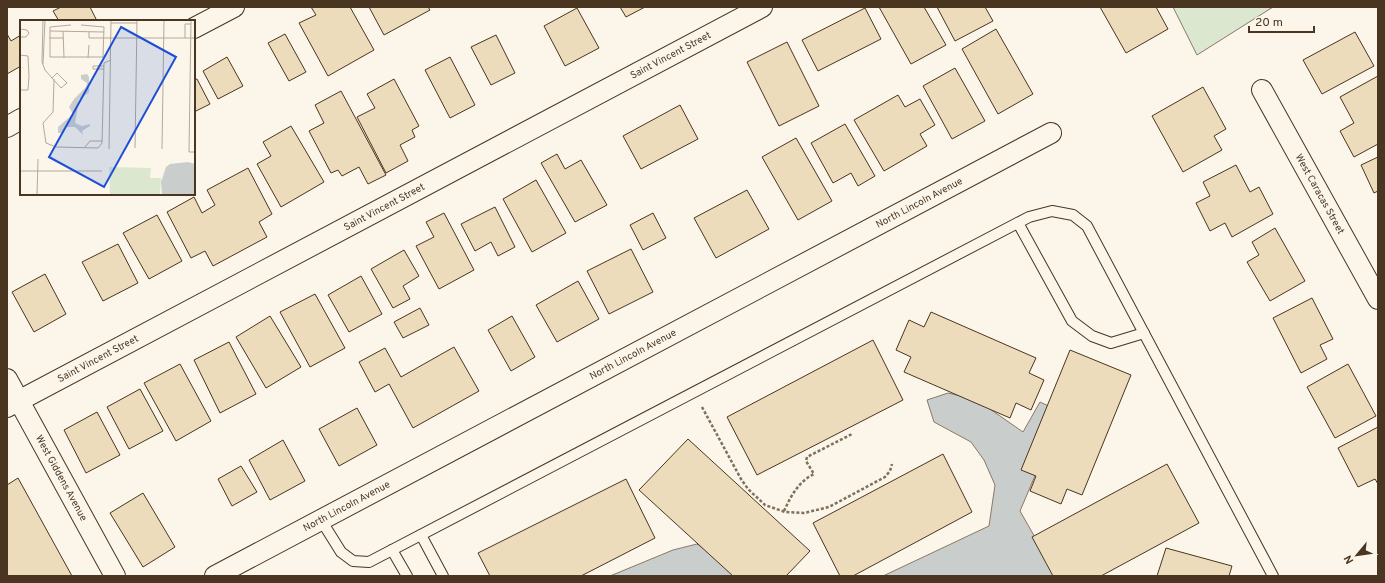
<svg xmlns="http://www.w3.org/2000/svg" width="1385" height="583" font-family="Overpass,sans-serif">
<style>
.green{fill:#dce7d0;stroke:#887966}
.water{fill:#c9cecd;stroke:#887966}
.building{fill:#ecdcbc;stroke:#4a3520}
.lines{fill:none;stroke-linecap:round;stroke-linejoin:round}
.service-casing{stroke:#4a3520;stroke-width:12}
.minor-casing{stroke:#4a3520;stroke-width:22}
.path{stroke:#7f6f5c;stroke-width:2.5;stroke-dasharray:3 2;stroke-linecap:butt}
.service{stroke:#fbf6e9;stroke-width:10}
.minor{stroke:#fbf6e9;stroke-width:20}
.labels{text-anchor:middle;dominant-baseline:central;stroke-width:3;stroke-linejoin:round;paint-order:stroke}
.street-label{font-size:10px;fill:#4a3520;stroke:#fbf6e9}
.inset-road{fill:none;stroke:#b4a999;stroke-width:1}
.view{fill:#1d4ed8;fill-opacity:0.15;stroke:#1d4ed8;stroke-width:2}
.inset-edge{fill:none;stroke:#4a3520;stroke-width:2}
</style>
<rect width="100%" height="100%" fill="#fbf6e9"/>
<path class="green" d="M1173,7h100l-76,48z"/>
<g class="water">
<path d="M948,393l29,7 46,32 17,-30 15,7 -6,34 -29,68 37,65h-174l106,-50 6,-41 -11,-25 -13,-18 -37,-20 -7,-22z"/>
<path d="M697,544l46,32h-133l63,-26z"/>
</g>
<g class="building">
<path d="M61,7h29l6,12 -5,2h-32l-6,-10z"/>
<path d="M311,7h39l24,43 -46,26 -29,-53 17,-8z"/>
<path d="M369,7h59l2,3 -46,25z"/>
<path d="M620,7h25l-19,10z"/>
<path d="M879,7h45l22,38 -35,19z"/>
<path d="M937,7h48l8,14 -38,20z"/>
<path d="M1100,7h56l12,22 -42,24z"/>
<path d="M577,8l22,40 -34,18 -21,-40z"/>
<path d="M865,8l16,31 -63,32 -16,-31z"/>
<path d="M996,29l37,65 -35,20 -36,-65z"/>
<path d="M1355,32l19,34 -52,28 -19,-34z"/>
<path d="M7,34l4,7 10,-6v31l-14,8z"/>
<path d="M285,34l21,38 -17,9 -21,-38z"/>
<path d="M496,35l19,38 -24,12 -20,-38z"/>
<path d="M787,42l32,64 -40,20 -32,-64z"/>
<path d="M227,57l16,29 -25,13 -15,-28z"/>
<path d="M450,57l25,48 -25,13 -25,-48z"/>
<path d="M955,68l30,53 -33,18 -29,-53z"/>
<path d="M1378,76v68l-24,13 -14,-26 14,-8 -14,-26z"/>
<path d="M197,79l13,25 -16,8v-32z"/>
<path d="M394,79l25,47 -7,4 3,7 -15,8 8,16 -22,12 -29,-56 18,-9 -8,-14z"/>
<path d="M1203,87l23,42 -12,7 8,14 -39,22 -31,-56z"/>
<path d="M341,91l45,84 -18,9 -9,-17 -17,9 -4,-6 -7,3 -22,-42 15,-8 -9,-18z"/>
<path d="M898,95l7,12 15,-8 15,26 -15,9 7,12 -43,25 -30,-51z"/>
<path d="M680,105l18,34 -57,30 -18,-33z"/>
<path d="M845,124l30,52 -17,10 -7,-13 -18,10 -22,-40z"/>
<path d="M291,126l33,56 -43,25 -24,-43 14,-8 -8,-14z"/>
<path d="M796,138l36,63 -34,19 -36,-63z"/>
<path d="M557,154l8,15 16,-9 26,45 -32,17 -34,-59z"/>
<path d="M1378,157v34l-4,2 -13,-28z"/>
<path d="M1236,165l14,27 9,-5 14,27 -41,23 -7,-14 -15,8 -14,-28 14,-7 -7,-14z"/>
<path d="M248,168l24,46 -13,8 8,15 -54,29 -8,-15 -14,7 -24,-46 27,-15 8,16 13,-8 -8,-15z"/>
<path d="M536,180l30,53 -34,19 -29,-53z"/>
<path d="M747,190l22,39 -53,29 -22,-40z"/>
<path d="M495,207l20,40 -17,9 -7,-14 -16,9 -14,-27z"/>
<path d="M444,213l30,57 -35,19 -23,-43 18,-9 -8,-15z"/>
<path d="M653,213l13,25 -23,12 -13,-25z"/>
<path d="M157,215l25,46 -33,18 -26,-46z"/>
<path d="M1275,228l30,53 -35,20 -23,-39 12,-7 -7,-13z"/>
<path d="M118,244l20,39 -35,18 -21,-39z"/>
<path d="M631,249l22,43 -44,22 -22,-43z"/>
<path d="M404,250l15,26 -16,10 7,13 -17,9 -22,-39z"/>
<path d="M45,274l21,40 -32,18 -22,-40z"/>
<path d="M361,276l21,38 -33,18 -21,-37z"/>
<path d="M578,281l21,38 -42,23 -21,-37z"/>
<path d="M315,294l30,54 -35,19 -30,-55z"/>
<path d="M1312,298l21,41 -13,6 7,14 -26,14 -28,-55z"/>
<path d="M420,308l9,17 -26,13 -9,-16z"/>
<path d="M931,312l105,46 -7,15 15,7 -13,30 -15,-7 -6,15 -106,-46 7,-15 -15,-7 13,-30 15,7z"/>
<path d="M270,316l31,51 -35,21 -30,-51z"/>
<path d="M512,316l23,41 -24,14 -23,-41z"/>
<path d="M873,340l30,60 -146,75 -30,-58z"/>
<path d="M229,342l27,52 -36,19 -26,-53z"/>
<path d="M454,347l25,44 -66,37 -24,-44 -14,8 -16,-30 26,-14 16,29z"/>
<path d="M1070,350l61,25 -49,120 -15,-6 -6,15 -31,-13 6,-15 -15,-6z"/>
<path d="M180,364l31,57 -35,20 -32,-58z"/>
<path d="M1348,364l28,52 -41,22 -28,-51z"/>
<path d="M140,389l23,42 -34,18 -22,-42z"/>
<path d="M357,408l20,37 -38,21 -20,-37z"/>
<path d="M97,412l23,43 -34,18 -22,-43z"/>
<path d="M1378,427v57l-3,-5 -17,8 -20,-39z"/>
<path d="M688,439l122,112 -24,25h-53l-94,-86z"/>
<path d="M283,440l22,41 -35,19 -21,-40z"/>
<path d="M943,454l29,58 -119,64h-13l-27,-53z"/>
<path d="M1167,464l32,59 -98,53h-48l-21,-39z"/>
<path d="M241,466l16,26 -25,14 -14,-27z"/>
<path d="M18,478l54,98h-65v-91z"/>
<path d="M626,479l29,59 -74,38h-91l-12,-23z"/>
<path d="M143,493l32,54 -32,20 -33,-54z"/>
<path d="M1166,548l66,18 -3,10h-72z"/>
</g>
<g class="lines">
<g class="service-casing">
<g id="service">
<path d="M1018,223l54,98 20,15 19,7 33,-10"/>
<path d="M321,520l20,32 12,9 16,1 660,-345 23,-6 21,4 14,11 186,350"/>
<path d="M421,535l22,41"/>
<path d="M392,550l15,26"/>
</g>
</g>
<g class="minor-casing">
<g id="minor">
<path d="M194,28l40,-21"/>
<path id="s1" d="M1262,90l116,209"/>
<path d="M7,127l14,-8"/>
<path id="s2" d="M7,379l108,197"/>
<path id="s3" d="M7,407l755,-400"/>
<path id="s4" d="M215,576l836,-443"/>
</g>
</g>
<g class="path">
<path d="M702,407l39,72 7,10 17,16 20,7 19,1 25,-6 56,-30 5,-6 2,-7"/>
<path d="M784,511c7,-15 14,-29 30,-37l-8,-13 1,-4 45,-23"/>
</g>
<use href="#service" class="service"/>
<use href="#minor" class="minor"/>
</g>
<g class="labels">
<g class="street-label">
<text stroke="none"><textPath href="#s3" startOffset="751">Saint Vincent Street</textPath></text>
<text stroke="none"><textPath href="#s1" startOffset="119">West Caracas Street</textPath></text>
<text stroke="none"><textPath href="#s4" startOffset="797">North Lincoln Avenue</textPath></text>
<text stroke="none"><textPath href="#s3" startOffset="427">Saint Vincent Street</textPath></text>
<text stroke="none"><textPath href="#s4" startOffset="473">North Lincoln Avenue</textPath></text>
<text stroke="none"><textPath href="#s3" startOffset="103">Saint Vincent Street</textPath></text>
<text stroke="none"><textPath href="#s2" startOffset="113">West Giddens Avenue</textPath></text>
<text stroke="none"><textPath href="#s4" startOffset="149">North Lincoln Avenue</textPath></text>
</g>
</g>
<g transform="translate(20 20)">
<rect width="175" height="175" fill="#fbf6e9"/>
<path d="M89,147l42,1 -1,10h11l-1,16 -50,1z" fill="#dce7d0"/>
<path d="M67,54l2,3v15l-10,8 -4,23 7,3 8,-2v2l-8,5 1,4 -8,-8h-11v6h-6v-6l15,-13 -4,-7 5,-8 12,-12 1,-4 -6,-4v-4zM168,142l7,2v31h-33l-1,-13 5,-15 4,-3z" fill="#c9cecd"/>
<path class="inset-road" d="M23,0l-1,42 3,8 7,8 9,10 6,-5 -10,-10 -5,5M171,0l-2,132h6M91,3h26M51,5l-21,2v30h53l1,-30 -23,-2M0,9l7,1 2,3 -3,4h-6M30,11l54,1M43,11l1,27M69,12v6h106M29,18h14M165,18v-14h6M0,35l8,1 1,20 -1,14h-8M68,38l1,-13M23,44l2,-44M84,46h-11v3h11M34,59l-1,33 -10,11 3,20 10,4 42,1 4,-5 2,-80 7,-3M65,127l5,-6h12M115,128l2,-128M89,129l2,-129M142,129l2,-129M0,151h82M17,175l1,-36"/>
<path class="view" d="M101,7l55,30 -72,130 -55,-30z"/>
<rect width="175" height="175" class="inset-edge"/>
</g>
<rect width="1385" height="583" fill="none" stroke="#4a3520" stroke-width="16"/>
<g transform="translate(1357 555) rotate(241)" stroke="#fbf6e9" stroke-width="3" paint-order="stroke">
<path d="M0-3L7 15L0 10L-7 15Z" fill="#4a3520"/>
<text y="-6" font-size="11" font-weight="bold" text-anchor="middle" fill="#4a3520">N</text>
</g>
<path d="M1249 26v6h65v-6" fill="none" stroke="#4a3520" stroke-width="2"/>
<text x="1255" y="26" font-size="12" fill="#4a3520" stroke="#fbf6e9" stroke-width="3" paint-order="stroke">20 m</text>
</svg>
